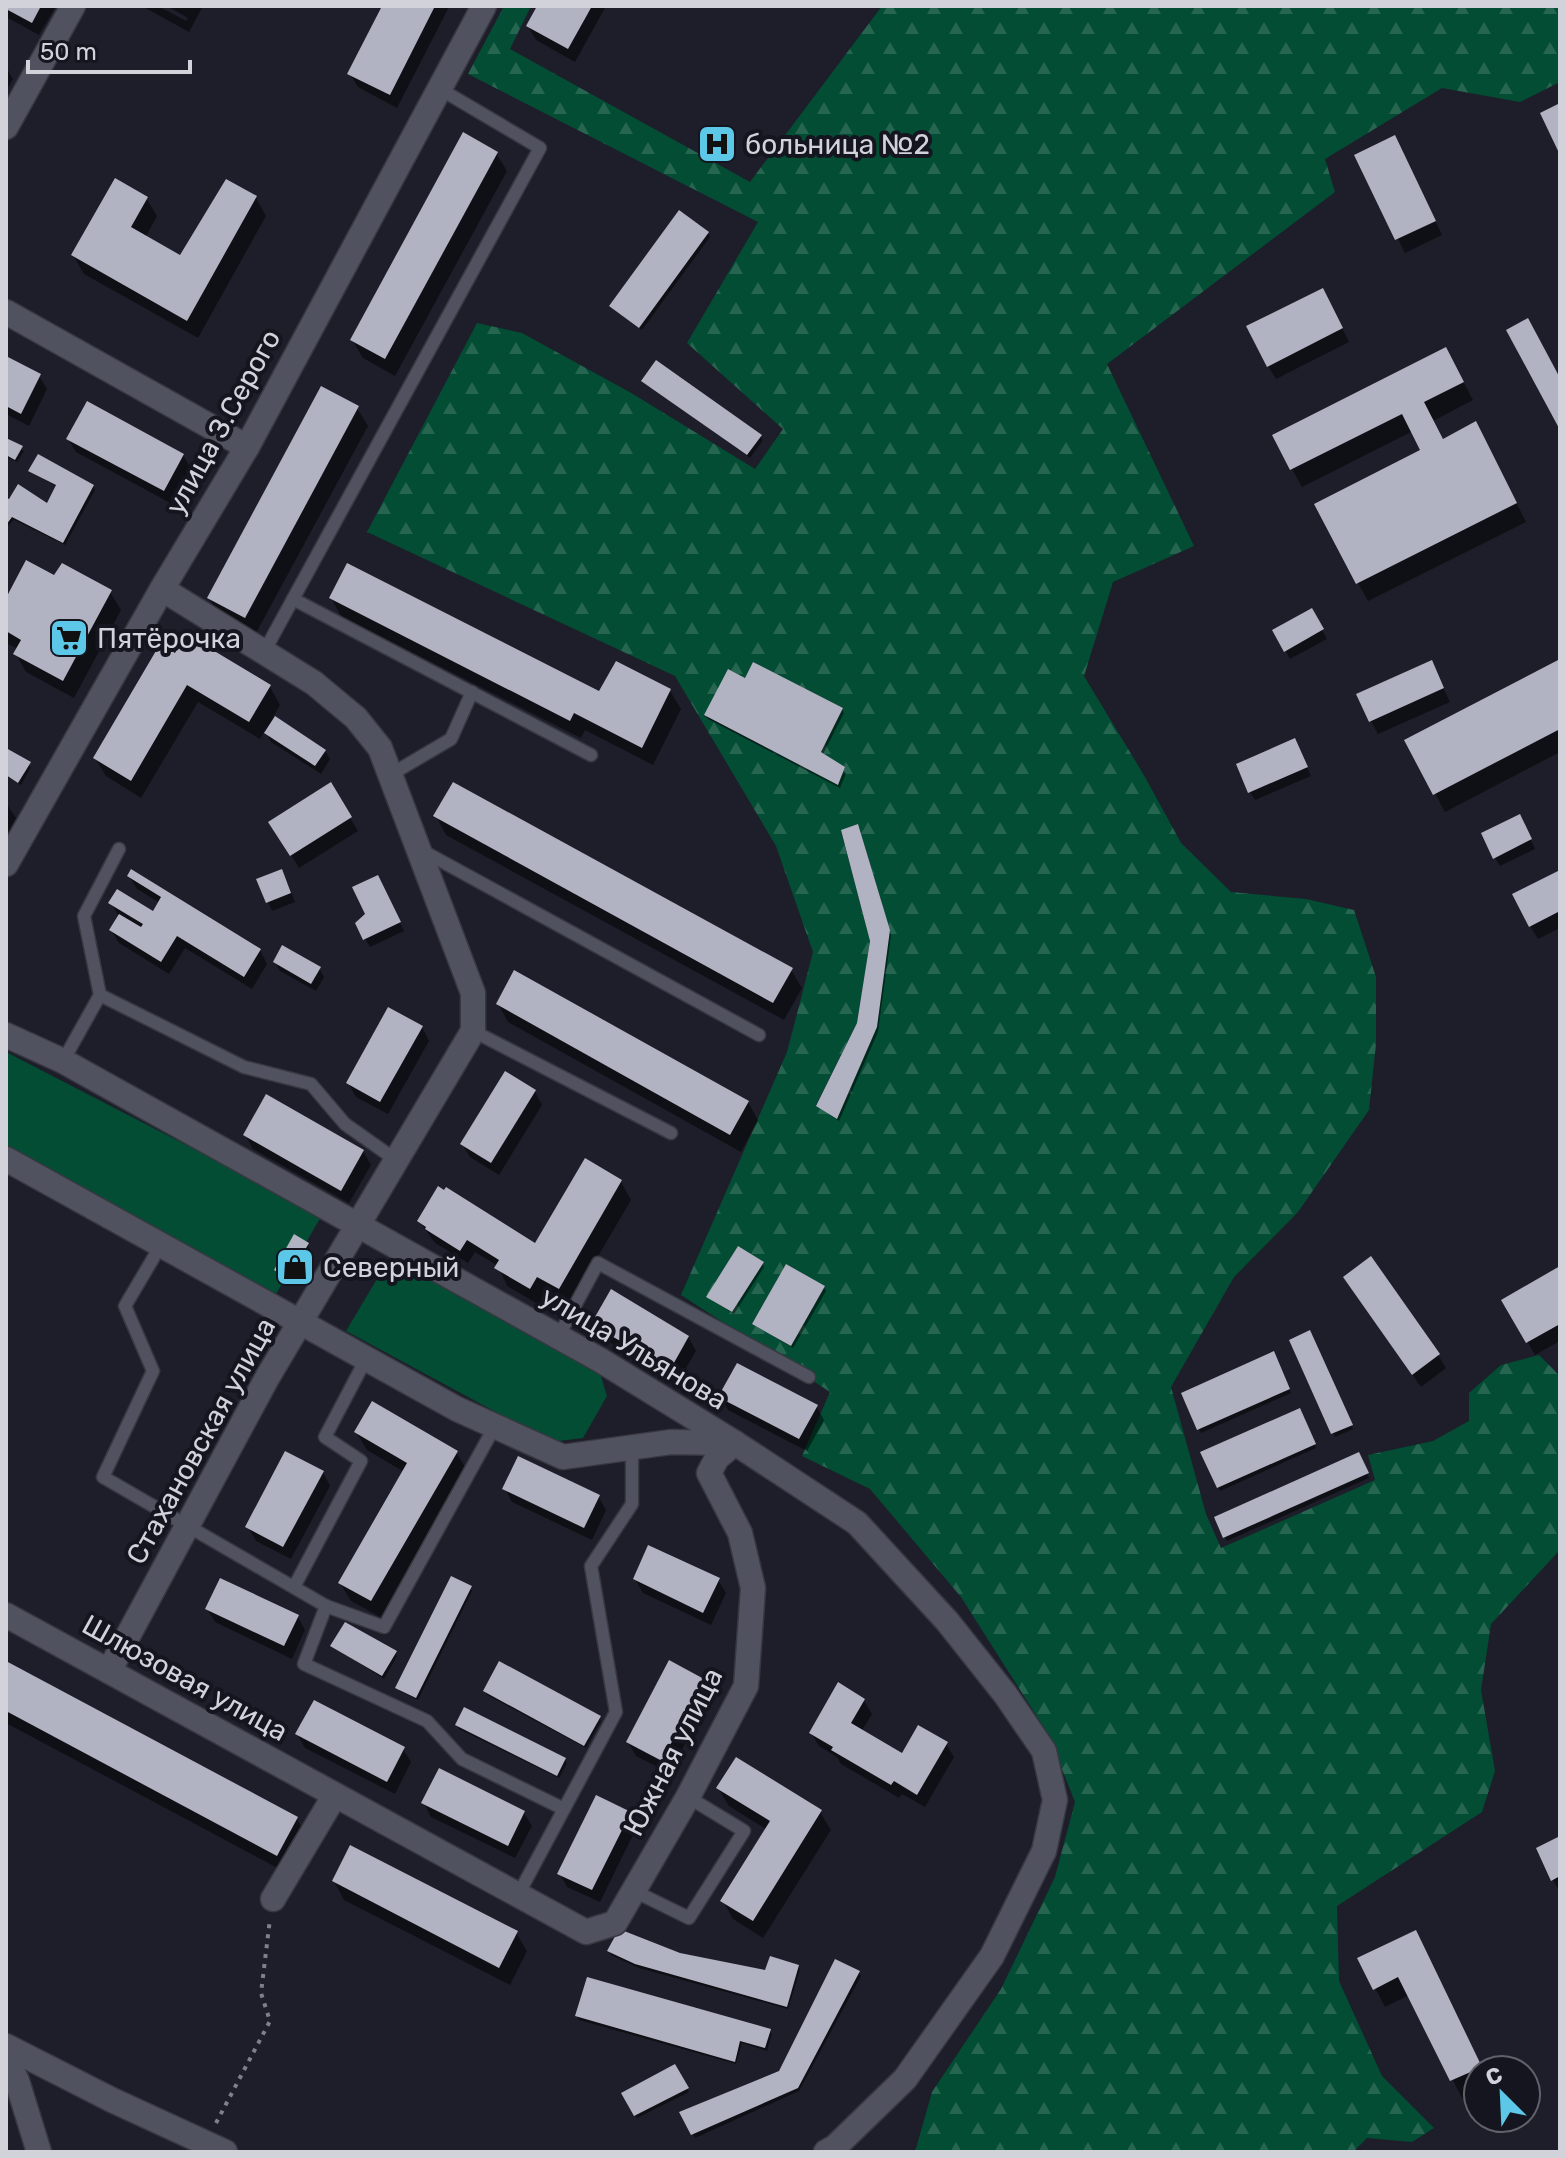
<svg xmlns="http://www.w3.org/2000/svg" width="1566" height="2158" font-family="Rubik,sans-serif">
<style>
.forest{fill:url(#forest-firs);fill-rule:evenodd}
.green{fill:#024d33}
.shadow{fill:#0007}
.building{fill:#b2b3c2}
.lines{fill:none;stroke-linecap:round;stroke-linejoin:round}
.lane-casing{stroke:#373841;stroke-width:15}
.street-casing{stroke:#373841;stroke-width:27}
.secondary-casing{stroke:#373841;stroke-width:27}
.path{stroke:#7f808a;stroke-width:4;stroke-dasharray:4 6;stroke-linecap:butt}
.lane{stroke:#51525f;stroke-width:12}
.street{stroke:#51525f;stroke-width:24}
.secondary{stroke:#51525f;stroke-width:24}
.labels{text-anchor:middle;dominant-baseline:central;stroke-width:8;stroke-linejoin:round;paint-order:stroke}
.poi-label{font-size:28px;fill:#d1d2da;stroke:#14151f;text-anchor:start}
.street-label{font-size:28px;fill:#d1d2da;stroke:#14151f}
</style>
<defs>
<pattern id="forest-firs" width="22" height="20" patternUnits="userSpaceOnUse" patternTransform="scale(2)"><rect width="22" height="20" fill="#024d33"/><path d="M5 1l3.5 6h-7zM16 11l3.5 6h-7z" fill="#266650"/></pattern>
</defs>
<rect width="100%" height="100%" fill="#1d1e29"/>
<path class="forest" d="M504,6h27l-21,43 240,133 132,-176h678v76l-40,20 -78,-14 -117,71 10,33 -228,172 87,182 -81,36 -29,94 61,101 36,66 50,49 75,7 48,11 22,67v67l-7,66 -71,102 -64,65 -63,110 35,127 15,34 154,-68 -7,-25 65,-14 36,-20v-28l32,-28 38,-10 21,21v174l-69,74 -10,66 14,81 -13,41 -145,94 2,75 43,95 52,52 -22,14 -45,-4 -14,14h-438l17,-60 69,-103 54,-112 20,-75 -27,-68 -87,-137 -91,-108 -68,-33 28,-64 -149,-97 106,-243 26,-100 -37,-106 -101,-170 -308,-144 110,-209 45,10 111,61 122,75 28,-40 -96,-86 71,-121 -290,-148zM753,662l90,46 -22,44 24,15 -7,18 -134,-69 24,-47 17,9zM858,824l32,106 -13,97 -40,92 -21,-14 41,-82 13,-82 -29,-110zM738,1246l26,16 -32,50 -25,-16zM786,1264l39,22 -34,60 -39,-22z"/>
<g class="green">
<path d="M6,1052l316,163 -47,81 -269,-150z"/>
<path d="M390,1257l210,116 7,23 -24,42 -32,4 -205,-111z"/>
</g>
<g class="shadow">
<path d="M6,6h50l-17,29 -33,-18z"/>
<path d="M142,6h16l28,15 2,-3 -21,-12h36l-14,26z"/>
<path d="M384,6l65,1 -52,101 -39,-21 -8,-13z"/>
<path d="M539,6h67l-31,56 -39,-22 -8,-14z"/>
<path d="M6,67l7,12 -7,12z"/>
<path d="M1402,151l40,84 -37,18 -48,-97z"/>
<path d="M496,153l11,18 -112,205 -32,-18 -11,-18z"/>
<path d="M146,198l11,18 -12,22 35,20 76,-60 10,18 -68,122 -114,-64 -11,-19z"/>
<path d="M708,233l2,4 -68,93 -28,-21z"/>
<path d="M1330,304l19,38 -73,37 -8,-13z"/>
<path d="M6,358l33,18 8,13 -18,37 -23,-12z"/>
<path d="M1456,368l17,32 -40,21 11,20 42,1 40,80 -158,79 -10,-18 64,-132 -9,-20 -111,56 -10,-18z"/>
<path d="M643,381l117,55 3,4 -13,18z"/>
<path d="M357,408l11,18 -113,209 -36,-19 -10,-18z"/>
<path d="M68,439l115,16 8,14 -19,35 -96,-52z"/>
<path d="M6,440l18,11 -7,11 -11,-5z"/>
<path d="M30,471l63,15 2,4 -30,55 -51,-25 -8,8v-28l42,6 9,-19z"/>
<path d="M55,578l55,14 11,18 -47,88 -48,-26 -10,-18 2,-5 -12,-6v-41z"/>
<path d="M331,598l269,96 70,-3 11,18 -28,56 -68,-35 -4,8 -240,-122z"/>
<path d="M1311,610l16,29 -37,20 -15,-28z"/>
<path d="M175,655l95,32 10,18 -7,12 52,34 5,8 -9,15 -50,-32 -6,-11 -5,8 -62,-37 -57,96 -35,-22 -11,-18z"/>
<path d="M1560,661v91l-115,60 -38,-71z"/>
<path d="M1431,662l19,40 -72,32 -7,-13z"/>
<path d="M842,709l2,4 -22,43 24,17 -6,15 -132,-69 -2,-4z"/>
<path d="M1299,749l12,27 -56,24 -5,-8z"/>
<path d="M6,750l25,17 -10,18 -15,-9z"/>
<path d="M330,785l28,46 -59,37 -20,-33z"/>
<path d="M6,803l10,15 -10,18z"/>
<path d="M436,816l355,154 11,18 -18,32 -338,-185z"/>
<path d="M1524,825l11,24 -35,17 -5,-8z"/>
<path d="M859,830l32,105 -13,97 -39,89 -21,-15 40,-82 14,-83z"/>
<path d="M1560,872v56l-22,11 -8,-13z"/>
<path d="M129,876l131,74 7,14 -15,25 -67,-41 -16,26 -50,-31 -8,-13 8,-13 -8,-14 42,10 7,-10 -23,-14z"/>
<path d="M286,880l9,22 -23,9 -4,-9z"/>
<path d="M382,886l22,45 -34,16 -5,-8 3,-24z"/>
<path d="M275,962l44,6 5,9 -8,14 -36,-20z"/>
<path d="M498,1004l250,98 10,18 -17,32 -233,-130z"/>
<path d="M422,1027l7,14 -41,73 -32,-17 -8,-14z"/>
<path d="M535,1092l7,13 -43,70 -29,-18 -8,-13z"/>
<path d="M245,1135l118,16 8,14 -22,38 -96,-54z"/>
<path d="M621,1182l10,18 -62,106 -21,-12 -7,12 -34,-20 -9,-20 -23,-14 -7,11 -33,-20 -16,-22 117,25z"/>
<path d="M307,1244l5,9 -19,33 -12,-7 -5,-9z"/>
<path d="M762,1263l2,4 -30,47 -23,-14 -2,-3z"/>
<path d="M1560,1269v72l-25,14 -31,-54z"/>
<path d="M824,1287l2,4 -33,57 -39,-24z"/>
<path d="M1353,1290l85,65 8,13 -25,19z"/>
<path d="M594,1324l94,13 8,14 -18,31 -77,-45z"/>
<path d="M1312,1336l41,93 -18,8 -43,-96z"/>
<path d="M1273,1354l18,39 -90,40 -18,-39z"/>
<path d="M721,1397l95,9 8,14 -17,31 -79,-41z"/>
<path d="M1299,1410l17,38 -96,43 -17,-38z"/>
<path d="M356,1432l100,20 11,18 -85,148 -31,-17 -11,-18 64,-111 -37,-22z"/>
<path d="M1358,1455l11,23 -142,63 -11,-23z"/>
<path d="M323,1472l7,14 -39,73 -35,-18 -8,-14z"/>
<path d="M505,1489l93,7 8,14 -14,30 -80,-38z"/>
<path d="M635,1579l83,1 8,13 -15,32 -68,-32z"/>
<path d="M470,1587l2,4 -54,109 -18,-9 -2,-3z"/>
<path d="M207,1609l91,8 7,13 -13,29 -77,-37z"/>
<path d="M333,1646l62,7 2,3 -13,23z"/>
<path d="M6,1663l291,156 10,18 -20,36 -281,-150z"/>
<path d="M703,1680l8,14 -41,79 -34,-17 -8,-14z"/>
<path d="M485,1691l114,26 2,4 -15,27 -99,-53z"/>
<path d="M864,1701l8,13 -11,18 42,24 43,-12 8,13 -29,50 -23,-13 -3,4 -58,-34 -4,-7 -18,-11 -8,-13z"/>
<path d="M457,1725l108,35 2,3 -8,15 -100,-49z"/>
<path d="M297,1734l106,15 8,13 -16,32 -90,-46z"/>
<path d="M718,1788l102,24 11,18 -68,108 -30,-19 -10,-18 44,-71 -38,-24z"/>
<path d="M424,1803l100,10 8,13 -17,32 -84,-41z"/>
<path d="M630,1814l7,13 -37,75 -33,-15 -7,-13z"/>
<path d="M1560,1838v54l-7,-12z"/>
<path d="M334,1881l182,52 11,18 -17,34 -166,-85z"/>
<path d="M609,1951l70,4 88,17 31,-6 2,4 -12,39 -149,-41 -28,-13z"/>
<path d="M1425,1951l58,119h-5v21l-16,7 -53,-103 -24,12 -25,-48z"/>
<path d="M859,1972l2,4 -62,115 -104,47 -13,-25 99,-41z"/>
<path d="M577,2016l192,15 3,3 -5,17 -25,-8 -6,21 -157,-44z"/>
<path d="M674,2067l15,25 -52,26 -13,-24z"/>
</g>
<g class="building">
<path d="M6,6h35l-9,17 -26,-14z"/>
<path d="M382,6h53l-45,89 -43,-21z"/>
<path d="M537,6h55l-24,43 -42,-23z"/>
<path d="M1560,103v52l-20,-42z"/>
<path d="M463,132l35,20 -113,207 -35,-19z"/>
<path d="M1395,135l41,86 -41,19 -41,-85z"/>
<path d="M115,178l33,19 -17,30 49,28 46,-76 31,17 -70,125 -116,-66z"/>
<path d="M679,210l30,22 -70,96 -30,-22z"/>
<path d="M1323,288l20,40 -76,39 -21,-41z"/>
<path d="M1528,318l32,60v52l-54,-100z"/>
<path d="M1446,347l18,35 -40,20 19,37 33,-18 41,82 -161,81 -42,-80 106,-54 -18,-36 -112,56 -18,-35z"/>
<path d="M6,356l35,18 -20,40 -15,-8z"/>
<path d="M656,360l106,75 -15,20 -106,-74z"/>
<path d="M321,386l38,20 -114,212 -38,-20z"/>
<path d="M87,401l97,53 -20,37 -98,-52z"/>
<path d="M6,438l17,8 -8,14 -9,-5z"/>
<path d="M38,454l56,31 -31,58 -51,-26 -6,8v-27l3,1 9,-15 29,19 9,-18 -28,-14z"/>
<path d="M26,560l28,15 8,-12 50,27 -49,91 -50,-27 8,-14 -15,-9v-33z"/>
<path d="M347,563l252,128 17,-30 55,28 -29,59 -68,-35 -4,8 -241,-123z"/>
<path d="M1312,608l12,21 -40,23 -12,-22z"/>
<path d="M186,634l85,51 -22,37 -62,-37 -56,96 -38,-23 67,-114 15,9z"/>
<path d="M1560,659v70l-127,66 -29,-55z"/>
<path d="M1432,660l12,28 -75,34 -13,-28z"/>
<path d="M753,662l90,46 -22,44 24,15 -7,18 -134,-70 24,-46 17,9z"/>
<path d="M275,716l51,34 -11,16 -51,-33z"/>
<path d="M1295,738l13,29 -60,26 -12,-29z"/>
<path d="M6,748l25,14 -13,21 -12,-8z"/>
<path d="M331,782l21,35 -62,39 -22,-34z"/>
<path d="M453,782l340,186 -20,35 -340,-187z"/>
<path d="M1520,814l12,25 -39,20 -12,-26z"/>
<path d="M858,824l32,106 -13,97 -40,92 -21,-13 41,-83 13,-82 -29,-111z"/>
<path d="M131,869l130,80 -17,28 -67,-41 -16,26 -52,-32 10,-16 22,13 2,-3 -35,-21 9,-14 36,22 8,-14 -34,-21z"/>
<path d="M282,869l9,24 -25,10 -10,-24z"/>
<path d="M1560,870v41l-31,16 -17,-33z"/>
<path d="M378,875l23,47 -38,18 -8,-17 10,-9 -13,-27z"/>
<path d="M282,945l39,22 -10,17 -38,-22z"/>
<path d="M514,970l235,131 -19,34 -234,-131z"/>
<path d="M388,1007l35,19 -43,76 -34,-19z"/>
<path d="M505,1071l31,19 -45,73 -31,-19z"/>
<path d="M266,1094l98,56 -23,41 -98,-56z"/>
<path d="M585,1158l37,22 -63,109 -22,-12 -7,12 -36,-21 5,-8 -32,-20 -7,11 -35,-22 1,-2 -9,-6 21,-35 6,4 2,-3 89,56z"/>
<path d="M294,1234l15,9 -21,36 -14,-9z"/>
<path d="M738,1246l26,16 -32,50 -26,-15z"/>
<path d="M1371,1256l69,98 -28,21 -69,-98z"/>
<path d="M786,1264l39,22 -34,60 -39,-22z"/>
<path d="M1560,1266v58l-34,19 -25,-43z"/>
<path d="M611,1289l78,47 -19,34 -79,-46z"/>
<path d="M1310,1330l43,95 -22,9 -42,-94z"/>
<path d="M1274,1351l16,38 -93,41 -16,-37z"/>
<path d="M737,1363l81,42 -19,34 -81,-42z"/>
<path d="M372,1401l86,50 -87,150 -33,-18 69,-120 -53,-31z"/>
<path d="M1300,1408l16,36 -99,44 -17,-36z"/>
<path d="M285,1451l39,20 -41,76 -38,-20z"/>
<path d="M1359,1452l10,21 -146,65 -9,-21z"/>
<path d="M518,1456l82,39 -16,33 -82,-39z"/>
<path d="M648,1545l72,33 -17,35 -70,-34z"/>
<path d="M451,1576l21,10 -56,112 -21,-10z"/>
<path d="M220,1578l79,37 -15,31 -79,-37z"/>
<path d="M345,1622l52,29 -15,25 -52,-30z"/>
<path d="M669,1660l35,19 -42,82 -36,-19z"/>
<path d="M6,1661l292,156 -21,39 -271,-145z"/>
<path d="M499,1661l102,55 -17,30 -101,-55z"/>
<path d="M838,1682l27,17 -14,24 51,30 16,-28 30,17 -31,53 -23,-14 -3,4 -60,-35 2,-3 -24,-14z"/>
<path d="M314,1700l91,47 -18,35 -92,-48z"/>
<path d="M464,1707l102,51 -9,18 -102,-51z"/>
<path d="M736,1757l86,53 -69,111 -33,-20 50,-80 -54,-33z"/>
<path d="M439,1768l86,43 -17,35 -87,-43z"/>
<path d="M596,1795l35,17 -39,78 -35,-16z"/>
<path d="M1560,1836v40l-9,5 -15,-33z"/>
<path d="M350,1845l168,86 -19,37 -167,-87z"/>
<path d="M619,1929l61,24 85,17 5,-14 29,9 -12,42 -152,-43 -28,-13z"/>
<path d="M1416,1930l66,137 -32,14 -52,-104 -25,13 -16,-32z"/>
<path d="M835,1959l25,12 -62,117 -107,47 -12,-23 100,-41z"/>
<path d="M587,1977l184,52 -6,19 -25,-7 -5,21 -160,-46z"/>
<path d="M675,2064l14,24 -55,28 -13,-23z"/>
</g>
<g class="lines">
<g class="lane-casing">
<g id="lane">
<path d="M293,599l298,156"/>
<path d="M264,652l276,-504 -100,-59"/>
<path d="M390,775l61,-36 21,-47"/>
<path d="M421,850l338,185"/>
<path d="M100,995l-16,-79 35,-67"/>
<path d="M473,1031l198,102"/>
<path d="M63,1061l37,-66 144,72 67,17 34,40 51,36"/>
<path d="M161,1245l-36,61 28,65 -50,106 223,129 -22,58 123,57 35,38 102,50"/>
<path d="M558,1337l40,-74 211,114"/>
<path d="M294,1587l67,-126 -36,-24 41,-78"/>
<path d="M326,1606l58,21 111,-201"/>
<path d="M634,1891l55,27 55,-87 -56,-34"/>
<path d="M518,1895l98,-183 -25,-146 41,-62v-57"/>
</g>
</g>
<g class="street-casing">
<g id="street">
<path d="M6,127l67,-121"/>
<path d="M6,312l241,135"/>
<path d="M6,864l156,-275 85,-142 237,-441"/>
<path d="M6,1615l580,317 29,-9 73,-126 58,-111 7,-98 -13,-55 -31,-60 8,-15 18,-15"/>
<path d="M109,1671l158,-293 206,-347v-38l-93,-245 -24,-30 -42,-35 -152,-94"/>
<path d="M273,1899l62,-104"/>
<path d="M6,2046l106,54 113,52"/>
<path d="M6,2057l11,24 22,71"/>
</g>
</g>
<g class="secondary-casing">
<g id="secondary">
<path d="M6,1035l57,26 537,299 135,83 122,80 90,98 58,73 39,57 11,49 -11,51 -52,105 -87,123 -70,68 -9,5"/>
<path d="M6,1159l451,250 106,48 108,-15 62,1"/>
</g>
</g>
<path class="path" d="M216,2123l54,-102 -9,-28 9,-74"/>
<use href="#lane" class="lane"/>
<use href="#street" class="street"/>
<use href="#secondary" class="secondary"/>
</g>
<defs>
<g id="hospital-square" transform="scale(2)"><rect x="-9" y="-9" width="18" height="18" rx="4" fill="#5dc7e8" stroke="#14151f"/><path d="M-5-5h3v3.5h4V-5h3V5h-3V1.5h-4V5h-3Z" fill="#111"/></g>
<g id="supermarket-square" transform="scale(2)"><rect x="-9" y="-9" width="18" height="18" rx="4" fill="#5dc7e8" stroke="#14151f"/><path d="M-6-5.5h2.5l.6 2H6L4.5 2H-2.5L-4.4-4H-6ZM-1.5 3.2a1.3 1.3 0 1 0 .1 0ZM3 3.2a1.3 1.3 0 1 0 .1 0Z" fill="#111"/></g>
<g id="shop-square" transform="scale(2)"><rect x="-9" y="-9" width="18" height="18" rx="4" fill="#5dc7e8" stroke="#14151f"/><path d="M-5-2.5h2.3a2.7 3.5 0 0 1 5.4 0H5L5.5 6h-11ZM-1.5-2.5h3a1.5 2.3 0 0 0-3 0Z" fill="#111"/></g>
</defs>
<g fill-rule="evenodd">
<use href="#hospital-square" x="717" y="144"/>
<use href="#supermarket-square" x="69" y="638"/>
<use href="#shop-square" x="295" y="1267"/>
</g>
<g class="labels">
<g class="poi-label">
<text x="745" y="144">больница №2</text>
<text x="97" y="638">Пятёрочка</text>
<text x="323" y="1267">Северный</text>
</g>
<g class="street-label">
<text transform="translate(223 422) rotate(-61)">улица З.Серого</text>
<text transform="translate(634 1348) rotate(31)">улица Ульянова</text>
<text transform="translate(201 1441) rotate(-61)">Стахановская улица</text>
<text transform="translate(185 1678) rotate(29)">Шлюзовая улица</text>
<text transform="translate(673 1752) rotate(-63)">Южная улица</text>
</g>
</g>
<rect width="1566" height="2158" fill="none" stroke="#d1d2da" stroke-width="16"/>
<g transform="translate(1502 2094) rotate(336)"><circle r="38" fill="#14151f" stroke="#60616a" stroke-width="2"/>
<path d="M0-6L14 30L0 20L-14 30Z" fill="#5dc7e8"/>
<text y="-12" font-size="22" font-weight="bold" text-anchor="middle" fill="#d1d2da">С</text>
</g>
<path d="M28 60v12h162v-12" fill="none" stroke="#d1d2da" stroke-width="4"/>
<text x="40" y="60" font-size="24" fill="#d1d2da" stroke="#14151f" stroke-width="6" paint-order="stroke">50 m</text>
</svg>
